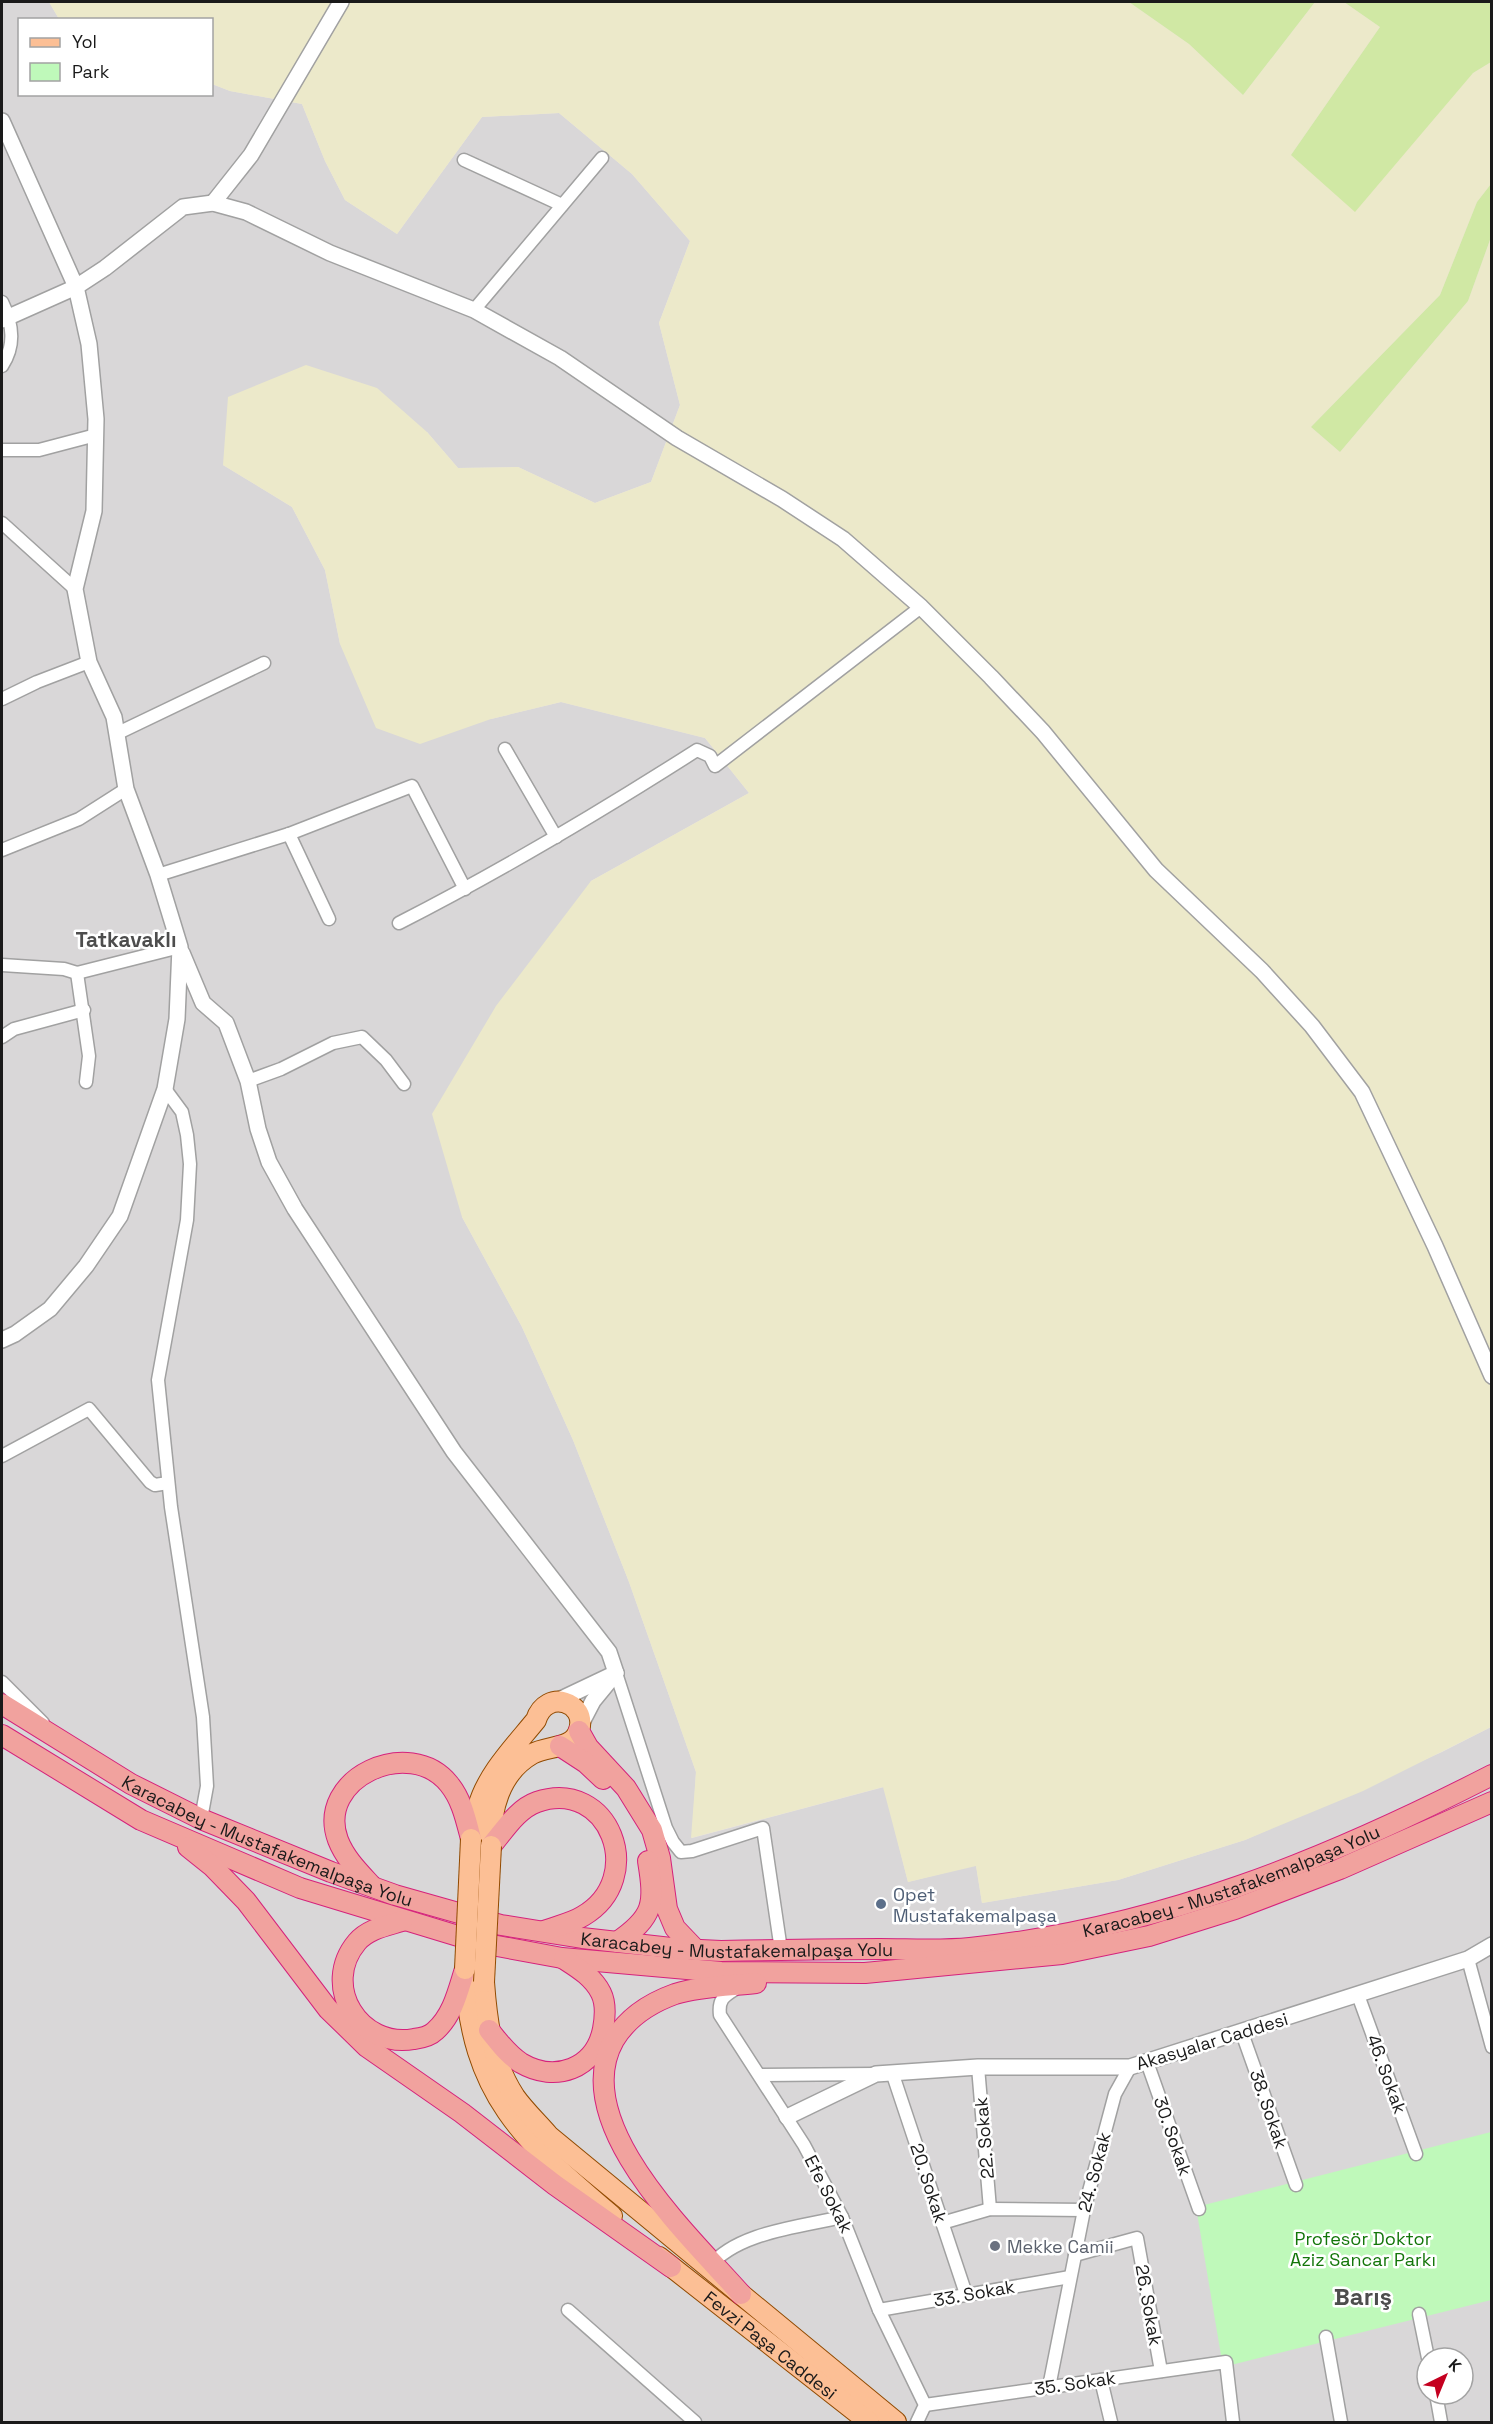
<svg xmlns="http://www.w3.org/2000/svg" width="1493" height="2424" font-family="'Space Grotesk',sans-serif">
<style>
.residential{fill:#d9d7d8;fill-rule:evenodd}
.farmland{fill:#ece9ca}
.grass{fill:#d0e8a4}
.park{fill:#bff9ba}
.lines{fill:none;stroke-linecap:round;stroke-linejoin:round}
.minor-casing{stroke:#a1a1a1;stroke-width:15}
.tertiary-casing{stroke:#a1a1a1;stroke-width:18}
.primary-casing{stroke:#914a00;stroke-width:22}
.trunk-casing{stroke:#d5227c;stroke-width:22}
.minor{stroke:#fff;stroke-width:12}
.tertiary{stroke:#fff;stroke-width:15}
.primary{stroke:#fcbf95;stroke-width:20}
.trunk{stroke:#f1a29e;stroke-width:20}
.primary-bridge-casing{stroke:#914a00;stroke-width:22;stroke-linecap:butt}
.primary-bridge{stroke:#fcbf95;stroke-width:20}
.service-dot{fill:#5c6f8a;stroke:#fff;stroke-width:2}
.worship-dot{fill:#6b7280;stroke:#fff;stroke-width:2}
.labels{text-anchor:middle;dominant-baseline:central;stroke-width:5;stroke-linejoin:round;paint-order:stroke}
.street-label{font-size:18px;fill:#1a1a1a;stroke:#fff}
.service-label{font-size:18px;fill:#4e5e75;stroke:#fff;text-anchor:start}
.park-label{font-size:18px;fill:#13760a;stroke:#fff}
.worship-label{font-size:18px;fill:#5b616d;stroke:#fff;text-anchor:start}
.quarter-label{font-size:21px;font-weight:bold;fill:#4d4d4d;stroke:#fff}
.district-label{font-size:24px;font-weight:bold;fill:#4d4d4d;stroke:#fff}
</style>
<rect width="100%" height="100%" fill="#ece6df"/>
<path class="residential" d="M2,2h47l10,17 -39,1v74h192v-10l18,7 72,13 23,57 20,39 52,34 85,-117 77,-4 73,61 58,67 -31,82 21,82 -29,77 -56,21 -77,-36 -60,1 -31,-36 -204,33 69,42 33,63 15,74 151,75 70,-17 144,36 44,55 -158,88 -129,336 60,110 51,113 56,142 67,190 -4,66 192,-51 24,95 68,-17 6,38 136,-23 127,-40 197,-88 49,-25 1,695h-1490zM1427,2358h36v36h-36z"/>
<path class="farmland" d="M49,2h1080l60,42 54,51 72,-93h29l36,25 -89,128 182,-82 18,-11v122l-14,18 -37,93 -129,132 29,25 128,-151 23,-64v1490l-128,64 -118,49 -127,40 -136,23 -6,-37 -68,16 -25,-95 -192,51 5,-66 -67,-190 -56,-142 -51,-113 -60,-110 -30,-103 64,-108 95,-125 158,-88 -44,-55 -144,-36 -70,17 -71,25 -44,-16 -36,-84 -15,-74 -33,-63 -69,-42 5,-68 78,-32 71,23 50,44 31,36 60,-1 77,36 56,-21 29,-77 -21,-82 31,-82 -58,-67 -73,-61 -77,4 -85,117 -52,-34 -20,-39 -23,-57 -72,-13 -18,-7v-64l-153,-1z"/>
<g class="grass">
<path d="M1129,2h186l-72,93 -54,-51z"/>
<path d="M1344,2h148l-1,60 -18,11 -118,139 -64,-57 89,-128z"/>
<path d="M1491,184v53l-23,64 -128,151 -29,-25 129,-132 37,-93z"/>
</g>
<path class="park" d="M1491,2132v168l-268,67 -27,-160z"/>
<g class="lines">
<g class="minor-casing">
<g id="minor">
<path d="M464,160l98,45"/>
<path d="M2,302c11,22 14,43 0,64"/>
<path d="M474,310l128,-152"/>
<path d="M2,450h37l57,-15"/>
<path d="M2,523l73,66"/>
<path d="M2,699l35,-17 52,-20"/>
<path d="M116,734l148,-71"/>
<path d="M505,749l51,88"/>
<path d="M289,834l40,85"/>
<path d="M2,850l77,-31 47,-30"/>
<path d="M158,875l131,-41 123,-48 53,103"/>
<path d="M399,923c102,-52 201,-111 298,-173l13,6 5,10 206,-159"/>
<path d="M2,965l62,4 13,4 103,-26"/>
<path d="M77,973l12,83 -3,26"/>
<path d="M2,1037l12,-8 70,-19"/>
<path d="M248,1081l33,-12 52,-26 29,-6 24,23 18,24"/>
<path d="M165,1089l17,23 5,23 3,29 -3,56 -29,160 13,127 32,210 4,69 -6,33"/>
<path d="M2,1456l87,-47 61,73 5,3 13,-2"/>
<path d="M616,1673l50,155 7,14 8,10 11,-1 71,-23 18,122"/>
<path d="M2,1682l41,41"/>
<path d="M1468,1959l24,88"/>
<path d="M737,1988c-13,8 -19,11 -17,27l84,130 38,72 37,93 46,95 -8,17"/>
<path d="M1358,1995l58,159"/>
<path d="M1242,2033l54,152"/>
<path d="M1147,2062l52,147"/>
<path d="M978,2067l12,142"/>
<path d="M892,2072l74,222"/>
<path d="M760,2075l115,-1"/>
<path d="M942,2223l48,-14 94,1"/>
<path d="M1075,2255l62,-17 24,133"/>
<path d="M709,2267c28,-35 91,-40 133,-50"/>
<path d="M568,2310l127,112"/>
<path d="M879,2310l191,-33"/>
<path d="M1419,2314l9,44"/>
<path d="M1326,2337l15,85"/>
<path d="M1101,2380l10,42"/>
<path d="M1049,2387l35,-177 31,-116 15,-27"/>
<path d="M1436,2394l5,28"/>
<path d="M925,2405l301,-43 7,60"/>
</g>
</g>
<g class="tertiary-casing">
<g id="tertiary">
<path d="M2,121l74,166 13,57 7,75 -2,92 -19,78 14,73 25,55 12,72 32,86 22,72 -3,72 -12,70 -45,127 -34,50 -36,43 -35,25 -13,6"/>
<path d="M213,203l38,-48 90,-153"/>
<path d="M2,320l74,-33 29,-19 78,-61 30,-4 33,9 84,41 144,57 86,48 117,80 105,61 61,40 78,68 70,70 52,55 113,138 106,101 50,55 50,66 73,154 57,130"/>
<path d="M182,953l21,50 23,20 22,58 10,48 11,33 26,47 159,243 155,200 7,21"/>
<path d="M557,1701l59,-28 -23,28 -12,23"/>
<path d="M787,2117l89,-43 102,-7h152l338,-108 24,-14"/>
</g>
</g>
<g class="primary-casing">
<g id="primary">
<path d="M471,1839c2,-11 4,-22 7,-32 9,-33 37,-61 58,-87 10,-32 52,-18 43,10 -6,20 -31,15 -47,24 -33,19 -42,57 -41,92"/>
<path d="M465,1972c6,124 58,168 147,244"/>
<path d="M484,1982c3,41 8,80 31,115 10,14 23,26 34,39l347,286"/>
<path id="s1" d="M659,2257l210,165"/>
</g>
</g>
<g class="trunk-casing">
<g id="trunk">
<path id="s2" d="M2,1704l129,80 70,35 130,53 64,23 106,30 81,13 98,11 41,2c53,-1 106,-2 159,-2 29,0 61,2 90,-1 187,-19 356,-88 522,-173"/>
<path d="M579,1731l9,16 38,41 26,42 8,28 7,51 8,19 21,22"/>
<path d="M2,1735l139,85 159,68 181,55 81,15 159,14 144,1 197,-19 87,-18 86,-27 105,-40 152,-67"/>
<path d="M560,1746l26,17 17,16"/>
<path d="M491,1846c13,-15 26,-37 46,-44 72,-25 111,76 46,114 -11,7 -26,10 -39,15"/>
<path d="M188,1847l25,20 33,34 82,108 39,38 95,66 93,72 116,82"/>
<path d="M371,1885c-13,-14 -26,-27 -33,-45 -23,-62 72,-105 111,-56 13,16 17,36 22,55"/>
<path d="M402,1921c-16,5 -34,8 -45,21 -37,44 3,107 57,97 8,-1 16,-3 21,-8 18,-16 23,-40 30,-62"/>
<path d="M617,1942c37,-25 38,-38 31,-81"/>
<path d="M489,2030c10,12 18,24 32,33 34,20 74,6 82,-34 2,-11 3,-26 -2,-36 -8,-16 -23,-25 -37,-34"/>
<path d="M741,2294c-50,-57 -174,-171 -127,-254 14,-23 36,-37 61,-46 26,-8 54,-8 81,-11"/>
</g>
</g>
<use href="#minor" class="minor"/>
<use href="#tertiary" class="tertiary"/>
<use href="#primary" class="primary"/>
<use href="#trunk" class="trunk"/>
<g class="primary-bridge-casing">
<g id="primary-bridge">
<path d="M465,1969l6,-130"/>
<path d="M484,1982l7,-136"/>
</g>
</g>
<use href="#primary-bridge" class="primary-bridge"/>
</g>
<circle class="service-dot" cx="881" cy="1904" r="6"/>
<circle class="worship-dot" cx="995" cy="2246" r="6"/>
<g class="labels">
<g class="street-label">
<text stroke="none"><textPath href="#s2" startOffset="300">Karacabey - Mustafakemalpaşa Yolu</textPath></text>
<text stroke="none"><textPath href="#s2" startOffset="1290">Karacabey - Mustafakemalpaşa Yolu</textPath></text>
<text stroke="none"><textPath href="#s2" startOffset="786">Karacabey - Mustafakemalpaşa Yolu</textPath></text>
<text transform="translate(1212 2041) rotate(-17)">Akasyalar Caddesi</text>
<text transform="translate(1387 2074) rotate(70)">46. Sokak</text>
<text transform="translate(1269 2109) rotate(71)">38. Sokak</text>
<text transform="translate(1173 2136) rotate(71)">30. Sokak</text>
<text transform="translate(984 2138) rotate(-95)">22. Sokak</text>
<text transform="translate(1094 2172) rotate(-75)">24. Sokak</text>
<text transform="translate(929 2183) rotate(72)">20. Sokak</text>
<text transform="translate(829 2194) rotate(63)">Efe Sokak</text>
<text transform="translate(974 2293) rotate(-10)">33. Sokak</text>
<text transform="translate(1149 2305) rotate(80)">26. Sokak</text>
<text stroke="none"><textPath href="#s1" startOffset="142">Fevzi Paşa Caddesi</textPath></text>
<text transform="translate(1075 2383) rotate(-8)">35. Sokak</text>
</g>
<g class="service-label">
<text x="893" y="1894">Opet<tspan x="893" dy="21">Mustafakemalpaşa</tspan></text>
</g>
<g class="park-label">
<text x="1363" y="2238">Profesör Doktor<tspan x="1363" dy="21">Aziz Sancar Parkı</tspan></text>
</g>
<g class="worship-label">
<text x="1007" y="2246">Mekke Camii</text>
</g>
<g class="quarter-label">
<text x="126" y="939">Tatkavaklı</text>
</g>
<g class="district-label">
<text x="1363" y="2296">Barış</text>
</g>
</g>
<rect width="1493" height="2424" fill="none" stroke="#1a1a1a" stroke-width="6"/>
<rect x="18" y="18" width="195" height="78" fill="#ffffff" stroke="#a3a3a3" stroke-width="1.5"/>
<rect x="30" y="38" width="30" height="9" fill="#fcbf95" stroke="#a3a3a3" stroke-width="1.5"/>
<text x="72" y="48" font-size="18" fill="#1a1a1a">Yol</text>
<rect x="30" y="63" width="30" height="18" fill="#bff9ba" stroke="#a3a3a3" stroke-width="1.5"/>
<text x="72" y="78" font-size="18" fill="#1a1a1a">Park</text>
<g transform="translate(1445 2376) rotate(43)"><circle r="28" fill="#ffffff" stroke="#a3a3a3" stroke-width="1.5"/>
<path d="M0-4.5L10 22L0 15L-10 22Z" fill="#c50020"/>
<text y="-9" font-size="16" font-weight="bold" text-anchor="middle" fill="#1a1a1a">K</text>
</g>
</svg>
